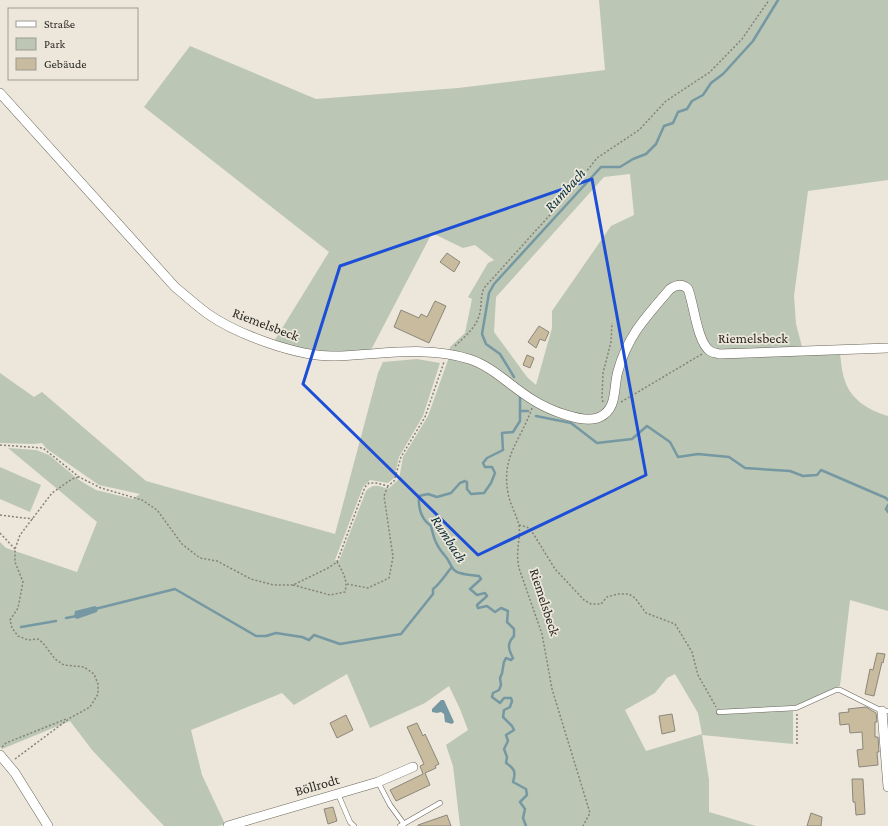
<svg xmlns="http://www.w3.org/2000/svg" width="888" height="826" font-family="'Crimson Pro',serif">
<style>
.green{fill:#bbc6b4;fill-rule:evenodd}
.water{fill:#7598a3}
.lines{fill:none;stroke-linecap:round;stroke-linejoin:round}
.stream{stroke:#7598a3;stroke-width:2.5}
.building{fill:#c8bb9e;stroke:#8c877c}
.lane-casing{stroke:#686459;stroke-width:5.5}
.street-casing{stroke:#686459;stroke-width:10}
.path{stroke:#86827a;stroke-width:1.5;stroke-dasharray:2 2;stroke-linecap:butt}
.lane{stroke:#fff;stroke-width:4.5}
.street{stroke:#fff;stroke-width:9}
.marked{fill:none;stroke:#1d4ed8;stroke-width:3;stroke-linejoin:round}
.labels{text-anchor:middle;dominant-baseline:central;stroke-width:3.5;stroke-linejoin:round;paint-order:stroke}
.street-label{font-size:14px;fill:#2c2a26;stroke:#ece7da}
.water-label{font-size:15px;font-style:italic;fill:#0b2f39;stroke:#ece7da}
</style>
<rect width="100%" height="100%" fill="#ece7da"/>
<g class="green">
<path d="M599,0h289v180l-80,11 -14,105 2,28 8,30 36,-1c1,9 2,20 5,28 6,19 25,30 43,35v195l-38,-11 -10,86 -40,18 -7,2v38l-91,-9 7,45v32l47,14h-296l-7,-60 -7,-21 22,-15 -8,-21 -11,-23 -24,17 -55,25 -23,-54 -53,31 -12,-12 -91,37 11,45 23,49 -7,2h-54l-72,-76 -22,-29 -68,28 -2,-2v-205l6,6 71,24 20,-50 -89,-74 28,2 13,5 30,25 17,10 37,9 7,-5 -41,-9 -52,-36 -5,-6 -8,1 -34,-1v-70l34,24 8,-5 104,89 189,53 43,-161 5,-11 34,-3 23,4 -17,53 -24,41 -5,21 -6,5 -18,-3 -7,7 -28,73 4,1 27,-70c7,-8 13,-5 22,-2l11,-10 4,-22 25,-41 20,-56 2,-13 15,-14 7,-34 -4,-2 20,-34 6,-3 -19,-15 -12,3 -31,-15 -61,117 -36,4 -62,-11 56,-91 -185,-145 46,-61 126,53 142,-11 147,-18zM630,174l4,41 -23,11 -59,85v17l-16,57 -9,-8 -33,-45 2,-35 108,-120zM675,674l23,39 4,21 -56,17 -21,-41 30,-17 12,-15z"/>
<path d="M0,467l41,18 -11,27 -30,-13z"/>
</g>
<g class="water">
<path d="M95,606l3,2 -1,4 -20,7 -3,-2 1,-6z"/>
<path d="M441,700h3l10,22 -2,2 -7,-2 -1,-8 -3,-2 -4,1 -5,-1v-3z"/>
</g>
<g class="lines">
<g class="stream">
<path d="M514,377l-14,-23 -14,-10 -4,-10 7,-41 5,-9 107,-117h19l13,-8 13,-5 10,-10 8,-18 9,-3 5,-11 9,-3 5,-8 11,-6 8,-12 12,-9 30,-33 25,-41"/>
<path d="M520,396v25l-7,11 -11,1 1,17 -16,8 -4,5 2,4h7l3,6 -4,10 -7,10 -13,1 -4,-5v-7l-2,-1 -5,2 -9,10 -14,4 -9,-3 -9,2c-1,13 2,23 12,30 3,14 6,21 15,31 5,6 5,14 14,16 6,2 13,2 19,3l2,3 -11,10 7,6 8,-2 2,3 -10,9 1,3 9,-2 8,6 6,-4 7,3 -1,11 7,7v7c-7,7 -6,13 -1,22l-2,2 -5,-2c-5,7 -1,12 -6,20l1,7 -2,5 -6,3 -1,4 8,6 4,-5h7l1,3 -2,6 -6,3 -1,7 9,9 2,4 -8,5 2,6 -4,8 3,8 -1,6c9,6 10,9 7,19l13,7 1,6 -7,7 5,7 -2,9 3,8"/>
<path d="M520,411h8"/>
<path d="M536,416l35,7 26,20 35,-4 15,-13 23,16 8,15 20,-3 31,3 16,11 45,3 13,5 14,-1 4,-5 65,28 2,2"/>
<path d="M888,505l-2,4 2,3"/>
<path d="M95,609l80,-20 81,47h10l10,-3 26,4 7,3 5,-5 26,9 61,-10 32,-40v-5c6,-4 13,-15 18,-21"/>
<path d="M66,618l11,-2"/>
<path d="M21,627l35,-6"/>
</g>
</g>
<g class="building">
<path d="M447,253l13,9 -6,10 -14,-10z"/>
<path d="M435,301l11,5 -17,37 -35,-16 7,-17 18,8 2,-4 6,3z"/>
<path d="M539,326l10,6 -4,9 -5,-2 -4,9 -8,-6z"/>
<path d="M527,355l7,3 -4,10 -7,-3z"/>
<path d="M877,653l8,1 -2,9 -1,-1 -8,34 -9,-2 5,-25 3,1z"/>
<path d="M866,707l10,6 1,9h-2v15h3l1,15h-2l1,13 -19,2 -2,-17 6,-1 -1,-17 -12,1 -1,-9 -9,1 -1,-12 10,-1 -1,-3z"/>
<path d="M672,714l3,17 -13,3 -3,-18z"/>
<path d="M346,715l7,15 -16,8 -7,-15z"/>
<path d="M417,723l6,13 2,-2 14,30 -4,2 1,2 -11,5 5,12 -34,16 -6,-11 33,-16 -3,-8 4,-2 -17,-37z"/>
<path d="M852,779h11l2,35 -9,1 -1,-13h-2z"/>
<path d="M333,807l4,14 -9,3 -4,-15z"/>
<path d="M811,813l11,4 -1,9h-14z"/>
<path d="M447,815l4,11h-33v-1z"/>
</g>
<g class="lines">
<g class="lane-casing">
<g id="lane">
<path d="M719,712l77,-4 40,-18h4l42,21h6"/>
<path d="M378,782l12,23 14,19"/>
<path d="M338,794l12,28 4,4"/>
<path d="M400,826l40,-23"/>
</g>
</g>
<g class="street-casing">
<g id="street">
<path d="M0,93l175,194c11,9 22,19 33,27 30,21 91,43 127,42 44,-1 91,-11 134,3 25,8 42,28 64,41 14,9 51,25 67,17 18,-9 13,-29 18,-46 10,-36 28,-54 52,-82 6,-4 12,-6 18,0 6,15 9,53 22,62 3,2 6,2 9,3l169,-6"/>
<path d="M882,711l6,76"/>
<path d="M0,755l15,18 33,53"/>
<path d="M228,826l150,-44 35,-15"/>
</g>
</g>
<g class="path">
<path d="M455,346c9,-9 20,-17 24,-30 3,-9 1,-19 5,-28l83,-92 30,-38 42,-28 27,-29 44,-29 32,-33 27,-39"/>
<path d="M603,402l-1,-4 1,-25 8,-31 1,-19"/>
<path d="M621,402l81,-48"/>
<path d="M532,408c-11,32 -31,48 -24,85 2,11 8,21 11,32 2,13 -4,26 0,43l23,66 10,55 38,124 -7,13"/>
<path d="M0,445l43,3 36,29 22,11 41,12 15,10 25,34 18,14 17,3 34,18 23,6h19l35,-17 9,-6 28,-75 4,-4h7l12,3 6,-5 7,-24 24,-40 19,-55"/>
<path d="M0,515l33,4"/>
<path d="M519,525l8,2 4,3 24,39 29,31 7,4h10l6,-7 11,-3h11l6,4 11,15 29,11 17,28 6,23 18,32"/>
<path d="M0,533l15,16"/>
<path d="M347,584l21,4 21,-10 4,-21 -9,-61 4,-10"/>
<path d="M293,585l37,10 15,-3c3,-12 -2,-20 -8,-30"/>
<path d="M797,714v30"/>
<path d="M2,747l4,-4 60,-24"/>
<path d="M15,759l55,-41 20,-11 8,-13v-10l-4,-10 -10,-7 -20,-2 -9,-6 -12,-16 -5,-4 -10,1 -10,-4 -6,-8 -2,-8 8,-12 5,-26 -8,-20v-13l5,-14 32,-42 20,-14 7,-2"/>
</g>
<use href="#lane" class="lane"/>
<use href="#street" class="street"/>
</g>
<path class="marked" d="M592,179l54,296 -168,80 -175,-171 37,-118z"/>
<g class="labels">
<g class="street-label">
<text transform="translate(266 324) rotate(21)">Riemelsbeck</text>
<text x="753" y="338">Riemelsbeck</text>
<text transform="translate(545 602) rotate(72)">Riemelsbeck</text>
<text transform="translate(317 785) rotate(-16)">Böllrodt</text>
</g>
<g class="water-label">
<text transform="translate(565 190) rotate(-48)">Rumbach</text>
<text transform="translate(449 539) rotate(57)">Rumbach</text>
</g>
</g>
<rect x="8" y="8" width="130" height="72" fill="#ece7da" stroke="#9f9b92"/>
<rect x="16" y="21" width="20" height="6" fill="#ffffff" stroke="#9f9b92"/>
<text x="44" y="28" font-size="12" fill="#2c2a26">Straße</text>
<rect x="16" y="38" width="20" height="12" fill="#bbc6b4" stroke="#9f9b92"/>
<text x="44" y="48" font-size="12" fill="#2c2a26">Park</text>
<rect x="16" y="58" width="20" height="12" fill="#c8bb9e" stroke="#9f9b92"/>
<text x="44" y="68" font-size="12" fill="#2c2a26">Gebäude</text>
</svg>
